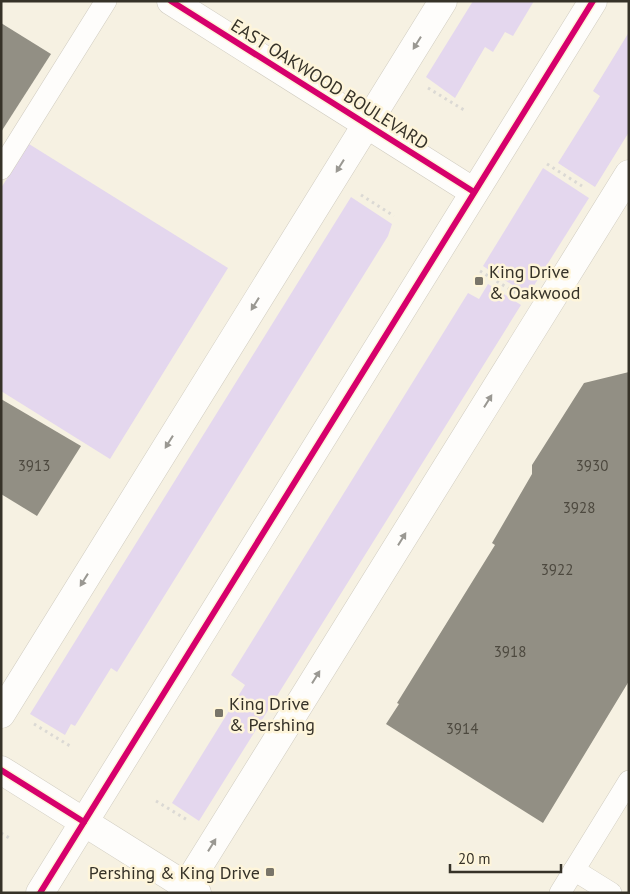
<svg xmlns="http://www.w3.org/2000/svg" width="630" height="894" font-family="'PT Sans',sans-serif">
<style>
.green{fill:#e4d7ee}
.building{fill:#928f84}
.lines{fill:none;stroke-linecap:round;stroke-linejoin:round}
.lane-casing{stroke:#d0ccc0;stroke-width:22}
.street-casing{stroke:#d0ccc0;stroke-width:29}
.secondary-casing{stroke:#d0ccc0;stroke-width:29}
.path{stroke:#dbd9d4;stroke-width:3;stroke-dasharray:2.5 4;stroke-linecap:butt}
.lane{stroke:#fefdfb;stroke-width:21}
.street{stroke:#fefdfb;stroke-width:28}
.secondary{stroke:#fefdfb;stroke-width:28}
.cycleway-casing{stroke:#fef5da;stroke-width:9}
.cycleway{stroke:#d6006c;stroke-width:6}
.oneway{fill:#9a9892}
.poi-dot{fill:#797569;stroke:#fef5da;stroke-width:2}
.labels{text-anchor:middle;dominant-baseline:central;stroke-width:5;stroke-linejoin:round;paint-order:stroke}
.number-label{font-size:15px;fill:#4d493f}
.street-label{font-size:18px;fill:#363228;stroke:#fef5da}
.poi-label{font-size:18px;fill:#363228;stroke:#fef5da;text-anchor:start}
</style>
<rect width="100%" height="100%" fill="#f6f1e2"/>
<g class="green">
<path d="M473,1h61l-21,35 -8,-4 -12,20 -8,-5 -30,51 -29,-21z"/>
<path d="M629,32v100l-34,55 -37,-24 42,-67 -7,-5z"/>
<path d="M29,144l199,124 -118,191 -109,-68v-203z"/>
<path d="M543,168l46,30 -61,97 -45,-29z"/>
<path d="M351,197l41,27 -4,12 -271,436 -6,-4 -36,58 -4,-2 -6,11 -35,-21z"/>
<path d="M488,284l33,21 -322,516 -27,-18 73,-118 -14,-10 237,-382 11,6z"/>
</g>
<g class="building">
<path d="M1,23l50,31 -50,78z"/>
<path d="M629,372v309l-86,142 -157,-99 13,-20 -2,-1 98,-158 -3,-2 40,-69v-9l52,-82z"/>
<path d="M1,399l80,47 -44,70 -36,-22z"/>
</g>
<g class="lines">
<g class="lane-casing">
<g id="lane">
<path d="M1,169l105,-168"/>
<path d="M574,870l37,23"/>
<path d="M560,893l69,-112"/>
</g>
</g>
<g class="street-casing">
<g id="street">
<path d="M1,714l442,-713"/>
<path d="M182,893l447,-719"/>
</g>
</g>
<g class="secondary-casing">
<g id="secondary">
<path d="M171,1l303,191"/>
<path d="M1,770l196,123"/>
<path d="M40,893l553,-892"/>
</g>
</g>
<g class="path">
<path d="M428,88l36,22"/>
<path d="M547,164l35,22"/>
<path d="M361,195l33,21"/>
<path d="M480,271l36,22"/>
<path d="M34,724l36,22"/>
<path d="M156,801l33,20"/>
<path d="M1,833l10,6"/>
<path d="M95,892l1,1"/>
</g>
<use href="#lane" class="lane"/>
<use href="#street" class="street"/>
<use href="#secondary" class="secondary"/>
<g class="cycleway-casing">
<g id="cycleway">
<path d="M171,1l303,191"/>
<path d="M1,770l83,52"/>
<path d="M40,893l553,-892"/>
</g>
</g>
<use href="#cycleway" class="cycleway"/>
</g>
<defs><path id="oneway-solid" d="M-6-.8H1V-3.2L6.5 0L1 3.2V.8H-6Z" transform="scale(1.25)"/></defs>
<g class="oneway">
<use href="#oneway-solid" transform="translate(417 43) rotate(122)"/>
<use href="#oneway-solid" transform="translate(340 166) rotate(122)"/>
<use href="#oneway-solid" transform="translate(255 304) rotate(122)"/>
<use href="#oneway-solid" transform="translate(488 401) rotate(-58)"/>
<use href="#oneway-solid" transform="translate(169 442) rotate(122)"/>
<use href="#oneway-solid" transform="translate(402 539) rotate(-58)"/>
<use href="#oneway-solid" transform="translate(84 580) rotate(122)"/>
<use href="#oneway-solid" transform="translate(316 677) rotate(-58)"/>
<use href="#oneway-solid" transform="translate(212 845) rotate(-58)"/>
</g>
<g class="poi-dot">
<rect x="474" y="276" width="10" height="10" rx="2.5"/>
<rect x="214" y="708" width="10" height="10" rx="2.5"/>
<rect x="265" y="867" width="10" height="10" rx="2.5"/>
</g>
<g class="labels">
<g class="number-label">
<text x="34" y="465">3913</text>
<text x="592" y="465">3930</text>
<text x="579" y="507">3928</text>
<text x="557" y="569">3922</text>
<text x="510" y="651">3918</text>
<text x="462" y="728">3914</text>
</g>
<g class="street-label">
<text transform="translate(330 84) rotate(32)">EAST OAKWOOD BOULEVARD</text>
</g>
<g class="poi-label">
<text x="489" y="271">King Drive<tspan x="489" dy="21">&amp; Oakwood</tspan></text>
<text x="229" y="703">King Drive<tspan x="229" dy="21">&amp; Pershing</tspan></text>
<text x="260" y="872" text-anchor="end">Pershing &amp; King Drive</text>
</g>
</g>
<rect width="630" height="894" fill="none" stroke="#363228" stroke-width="5"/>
<path d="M450 864v8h111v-8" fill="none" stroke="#363228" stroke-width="2.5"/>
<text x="458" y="864" font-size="15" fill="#363228" stroke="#fef5da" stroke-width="4" paint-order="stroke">20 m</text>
</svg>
